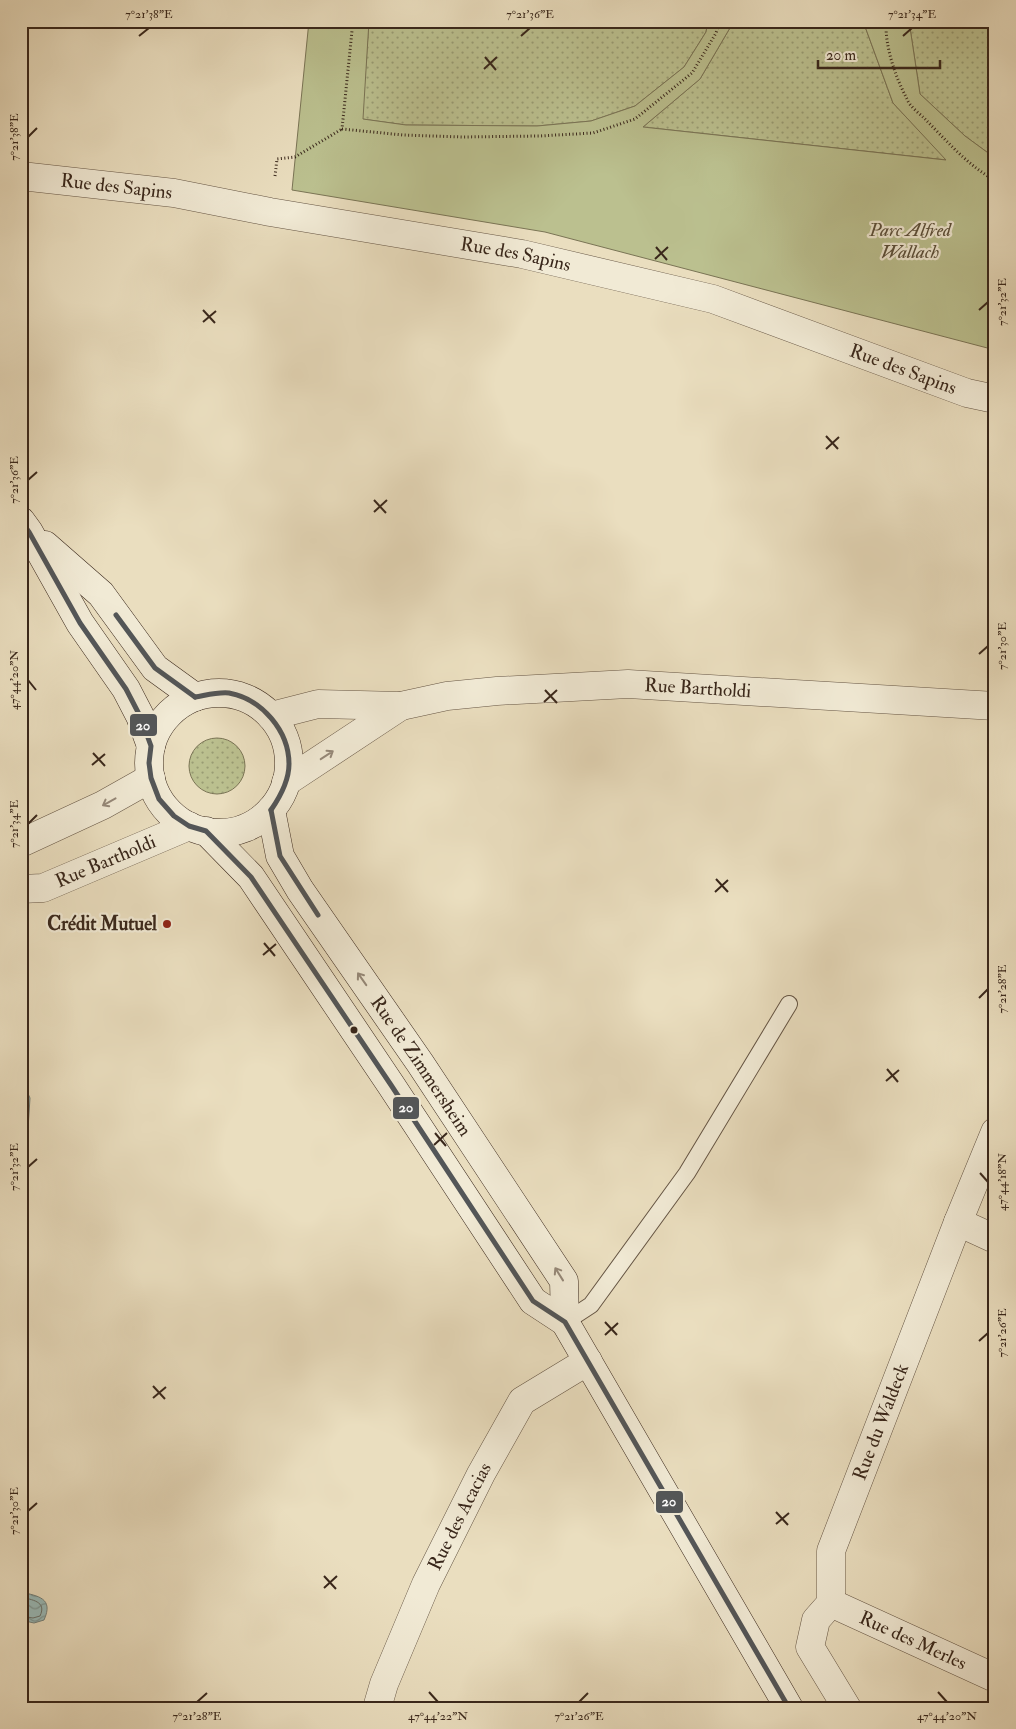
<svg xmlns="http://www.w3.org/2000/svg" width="1016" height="1729" font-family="'IM FELL Double Pica',serif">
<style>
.grass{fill:url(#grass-dots);stroke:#7a7455}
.park{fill:#bbc08f;stroke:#7a7455}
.water{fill:url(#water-waves);stroke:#73807a}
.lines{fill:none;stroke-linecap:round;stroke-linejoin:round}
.shore{stroke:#6a716a;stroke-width:1}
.lane-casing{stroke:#655544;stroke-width:18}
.street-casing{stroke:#655544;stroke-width:29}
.secondary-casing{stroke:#39271b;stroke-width:29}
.path{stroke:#39271b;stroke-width:3;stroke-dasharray:1 2.5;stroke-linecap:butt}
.lane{stroke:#f1ead5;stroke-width:16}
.street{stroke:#f1ead5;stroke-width:28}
.secondary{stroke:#f1ead5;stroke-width:28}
.bus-1-casing{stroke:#f1ead5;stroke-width:9}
.bus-1{stroke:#535658;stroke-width:5}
.oneway{stroke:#958878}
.ticks{fill:none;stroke:#39271b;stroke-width:2}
.poi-dot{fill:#8f2418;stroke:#f1ead5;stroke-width:2}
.bus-dot{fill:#39271b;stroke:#f1ead5;stroke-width:2}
.labels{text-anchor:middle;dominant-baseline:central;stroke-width:4.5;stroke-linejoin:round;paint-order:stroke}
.street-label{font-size:19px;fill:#39271b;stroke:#f1ead5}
.park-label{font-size:19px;font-style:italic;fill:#5a4d38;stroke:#f1ead5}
.poi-label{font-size:19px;font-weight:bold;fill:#39271b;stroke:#f1ead5;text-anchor:end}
.line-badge{stroke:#f1ead5;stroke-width:2}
.badge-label{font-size:14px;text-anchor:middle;font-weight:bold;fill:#fff}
.neatline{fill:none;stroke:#39271b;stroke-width:2}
.ticks-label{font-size:12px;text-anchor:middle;fill:#39271b}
</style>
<defs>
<pattern id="grass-dots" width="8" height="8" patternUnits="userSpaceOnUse" patternTransform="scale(1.25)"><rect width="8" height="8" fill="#bbc08f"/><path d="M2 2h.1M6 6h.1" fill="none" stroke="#999c74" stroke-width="1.8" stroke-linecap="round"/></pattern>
<pattern id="water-waves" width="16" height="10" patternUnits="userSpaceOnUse" patternTransform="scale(1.25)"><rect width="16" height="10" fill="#9abbb9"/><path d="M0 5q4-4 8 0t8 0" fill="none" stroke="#7f9896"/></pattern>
</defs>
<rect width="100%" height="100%" fill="#eadebf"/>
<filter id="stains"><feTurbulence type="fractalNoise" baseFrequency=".004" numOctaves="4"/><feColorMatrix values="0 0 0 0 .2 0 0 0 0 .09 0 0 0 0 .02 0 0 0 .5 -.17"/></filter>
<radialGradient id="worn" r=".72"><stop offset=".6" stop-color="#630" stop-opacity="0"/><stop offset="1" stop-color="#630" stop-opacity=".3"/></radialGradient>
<g class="grass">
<path d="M369,21h339l-2,11 -22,35 -49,39 -44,15 -54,5 -131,-1 -44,-6z"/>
<path d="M734,21h129l30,82 54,57 -304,-33 57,-48z"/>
<path d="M909,21h86v137l-30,-22 -45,-42z"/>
<circle cx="217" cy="766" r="28"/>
</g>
<path class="park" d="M309,21h60l-6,98 43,6 131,1 54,-5 44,-15 49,-39 22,-35 2,-11h26l-34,58 -57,48 303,33 -53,-57 -30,-82h46l11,73 45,42 30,22v192l-450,-118 -253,-42z"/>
<g class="water">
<path d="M21,1085h3l6,13 -3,46h-6z"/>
<path d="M21,1592c17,4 33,6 23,28l-10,3 -13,-3z"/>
</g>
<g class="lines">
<path class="shore" d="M21,1597c11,3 26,4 19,19l-7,2 -12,-2"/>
<g class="lane-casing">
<path id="lane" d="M565,1322l26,-17 96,-132 102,-169"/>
</g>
<g class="street-casing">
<g id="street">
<path id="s1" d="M21,176l153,17 96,19 252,42 191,45 254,94 28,6"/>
<path id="s2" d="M271,716l47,-12 83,2 46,-10 50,-5 131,-7 367,22"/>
<path d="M286,782l115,-76"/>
<path d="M21,843l82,-38 48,-27"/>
<path id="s3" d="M21,889l22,-1 146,-62"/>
<path d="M958,1222l37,17"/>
<path id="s4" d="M831,1603l164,75"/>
<path id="s5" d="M377,1708l7,-24 42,-100 55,-110 41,-73 66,-40"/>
<path id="s6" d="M847,1708l-37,-61 6,-27 15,-17v-52l127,-329 37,-90"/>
</g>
</g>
<g class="secondary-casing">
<g id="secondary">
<path d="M21,521l8,11 51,91 46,66 14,27 11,30"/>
<path d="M45,545l56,49 54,74 40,29"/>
<circle cx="219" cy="763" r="70"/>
<path id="s7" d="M271,810l9,46 20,34 120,173 144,218 1,41"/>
<path d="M206,831l45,46 140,208 142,216 32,21 224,386"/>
</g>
</g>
<g class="path">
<path d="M353,21l-11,108 61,6 59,2 77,-1 54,-3 42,-14 57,-46 24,-40 4,-12"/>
<path d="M886,21c-1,26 9,55 21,78 3,8 12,14 18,20 20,20 44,48 70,61"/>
<path d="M275,176l2,-17 18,-2 47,-28"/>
</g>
<use href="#lane" class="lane"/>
<use href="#street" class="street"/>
<use href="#secondary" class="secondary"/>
<g class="bus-1-casing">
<g id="bus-1">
<path d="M21,521l8,11 51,91 46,66 14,27 11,30 -2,17 2,15 8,21 15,17 15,10 17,5 45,46 140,208 142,216 32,21 224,386"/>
<path d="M116,615l39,53 40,29"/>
<path d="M195,697c12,-2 22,-5 34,-4 33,6 60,38 60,71 0,17 -9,33 -18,46"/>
<path d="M271,810l9,46 38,59"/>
</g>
</g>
<use href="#bus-1" class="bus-1"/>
</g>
<defs><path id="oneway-shaft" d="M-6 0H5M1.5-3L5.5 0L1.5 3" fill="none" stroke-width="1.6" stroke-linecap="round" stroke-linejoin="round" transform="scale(1.25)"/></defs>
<g class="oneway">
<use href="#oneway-shaft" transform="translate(327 755) rotate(-33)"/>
<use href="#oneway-shaft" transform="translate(109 802) rotate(151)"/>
<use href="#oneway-shaft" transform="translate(362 979) rotate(-125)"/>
<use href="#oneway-shaft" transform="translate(559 1274) rotate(-122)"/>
</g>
<path class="ticks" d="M139,36l10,-8M521,36l9,-8M903,36l9,-8M485,57l11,13M484,69l13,-12M28,137l9,-9M656,247l11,13M655,259l13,-12M203,310l12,13M979,310l9,-8M203,322l13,-11M826,436l12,13M826,449l13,-12M28,480l9,-8M374,500l12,13M374,512l13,-12M979,654l9,-8M28,680l8,10M545,690l12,13M544,702l13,-12M93,753l12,13M92,765l13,-11M28,824l9,-9M716,879l12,13M715,892l13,-12M264,943l11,13M263,955l13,-11M979,998l9,-9M887,1069l11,13M886,1081l13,-11M435,1133l11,13M434,1145l13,-12M28,1167l9,-8M980,1173l8,9M605,1322l12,13M605,1335l13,-12M979,1341l9,-8M153,1386l12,13M153,1398l13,-11M28,1511l9,-8M776,1512l12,13M776,1524l13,-11M324,1576l12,13M324,1588l13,-12M429,1692l9,10M938,1692l9,10M197,1702l10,-9M579,1702l9,-9"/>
<circle class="poi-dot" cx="167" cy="924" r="5"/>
<circle class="bus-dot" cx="354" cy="1030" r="4.5"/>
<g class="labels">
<g class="street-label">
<text stroke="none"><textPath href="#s1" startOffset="96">Rue des Sapins</textPath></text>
<text stroke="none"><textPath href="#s1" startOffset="501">Rue des Sapins</textPath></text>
<text stroke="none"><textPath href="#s1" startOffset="906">Rue des Sapins</textPath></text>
<text stroke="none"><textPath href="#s2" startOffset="430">Rue Bartholdi</textPath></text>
<text stroke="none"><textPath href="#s3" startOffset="90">Rue Bartholdi</textPath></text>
<text stroke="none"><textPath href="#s7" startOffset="300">Rue de Zimmersheim</textPath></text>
<text stroke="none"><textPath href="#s6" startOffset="312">Rue du Waldeck</textPath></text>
<text stroke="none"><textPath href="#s5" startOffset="209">Rue des Acacias</textPath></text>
<text stroke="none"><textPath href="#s4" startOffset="90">Rue des Merles</textPath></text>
</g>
<g class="park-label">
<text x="910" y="230">Parc Alfred<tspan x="910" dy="22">Wallach</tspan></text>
</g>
<g class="poi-label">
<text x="157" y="924">Crédit Mutuel</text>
</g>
</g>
<g class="line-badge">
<rect x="129" y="713" width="29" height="24" rx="5" fill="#535658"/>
<rect x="392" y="1096" width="28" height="24" rx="5" fill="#535658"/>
<rect x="655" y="1490" width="29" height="24" rx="5" fill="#535658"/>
</g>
<g class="badge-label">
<text x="143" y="730">20</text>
<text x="406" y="1112">20</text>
<text x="669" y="1506">20</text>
</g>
<rect width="1016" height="1729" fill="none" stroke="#eadebf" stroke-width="55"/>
<path d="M818 60v8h122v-8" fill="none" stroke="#39271b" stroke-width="2.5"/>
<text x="826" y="60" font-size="15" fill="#39271b" stroke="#f1ead5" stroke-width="4" paint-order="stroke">20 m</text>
<rect x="28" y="28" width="960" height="1674" class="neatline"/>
<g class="ticks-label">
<text x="149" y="18">7°21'38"E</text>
<text x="530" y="18">7°21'36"E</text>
<text x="912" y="18">7°21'34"E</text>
<text transform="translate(14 137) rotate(-90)" y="4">7°21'38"E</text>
<text transform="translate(1002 302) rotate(-90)" y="4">7°21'32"E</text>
<text transform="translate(14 480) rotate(-90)" y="4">7°21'36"E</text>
<text transform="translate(1002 646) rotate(-90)" y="4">7°21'30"E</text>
<text transform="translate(14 680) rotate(-90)" y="4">47°44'20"N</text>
<text transform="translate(14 824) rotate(-90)" y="4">7°21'34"E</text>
<text transform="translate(1002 989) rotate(-90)" y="4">7°21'28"E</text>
<text transform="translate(14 1167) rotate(-90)" y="4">7°21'32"E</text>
<text transform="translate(1002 1182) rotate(-90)" y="4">47°44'18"N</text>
<text transform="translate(1002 1333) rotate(-90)" y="4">7°21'26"E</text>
<text transform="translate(14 1511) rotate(-90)" y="4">7°21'30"E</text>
<text x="197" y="1720">7°21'28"E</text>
<text x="438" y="1720">47°44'22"N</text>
<text x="579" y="1720">7°21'26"E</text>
<text x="947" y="1720">47°44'20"N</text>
</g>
<rect width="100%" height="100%" filter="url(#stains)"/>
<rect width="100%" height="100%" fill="url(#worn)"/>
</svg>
